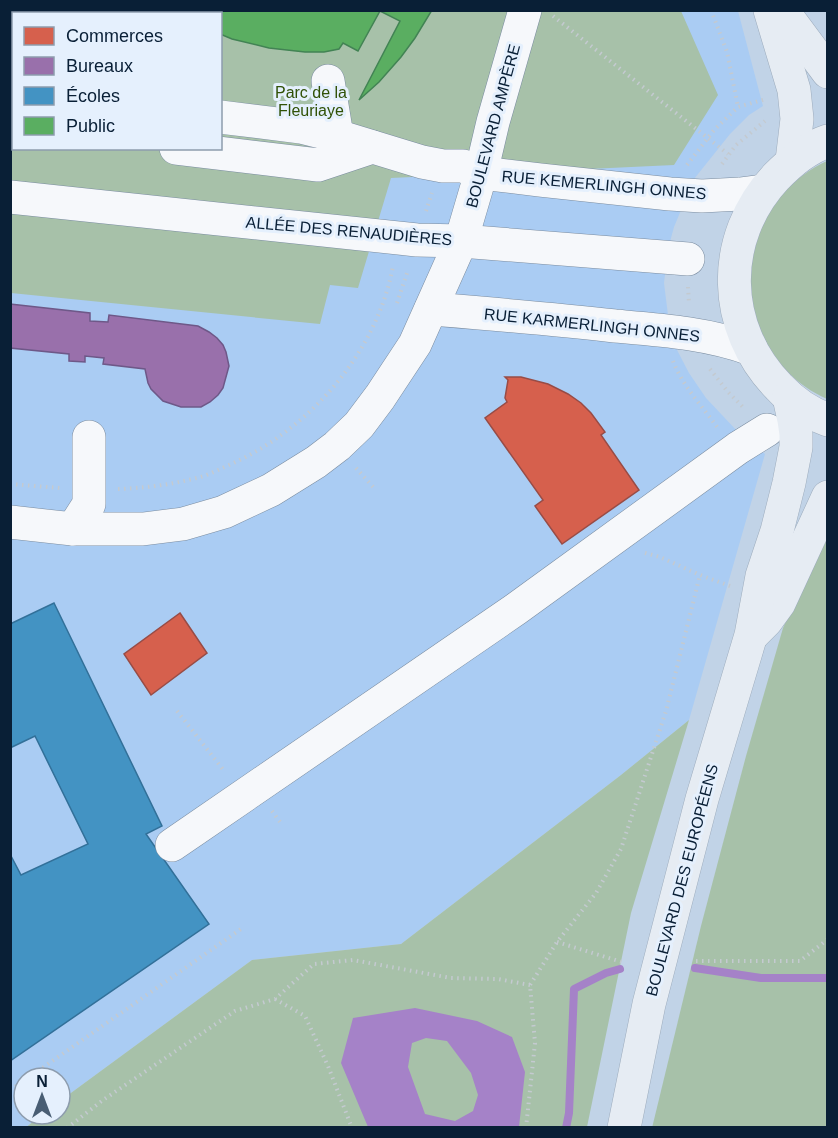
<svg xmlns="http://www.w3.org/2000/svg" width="838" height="1138" font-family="Arial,sans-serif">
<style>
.built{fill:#aaccf3;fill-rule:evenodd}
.green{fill:#a7c1a9;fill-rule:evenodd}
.water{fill:#a582c8;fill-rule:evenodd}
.shops{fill:#d6604d;stroke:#984c46;stroke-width:1.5}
.offices{fill:#9970ab;stroke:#6e5888;stroke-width:1.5}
.schools{fill:#4393c3;stroke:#327099;stroke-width:1.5}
.public{fill:#5aae61;stroke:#428354;stroke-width:1.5}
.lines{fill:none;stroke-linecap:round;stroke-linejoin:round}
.stream{stroke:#a582c8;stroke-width:8}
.minor-casing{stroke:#7a8ca0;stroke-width:34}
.major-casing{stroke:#9cabbc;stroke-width:34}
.path{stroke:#c4cad0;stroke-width:4;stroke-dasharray:1.5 4.5;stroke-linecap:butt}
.minor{stroke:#f6f8fb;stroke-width:33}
.major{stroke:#e6ecf3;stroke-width:33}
.labels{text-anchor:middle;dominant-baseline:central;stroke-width:6;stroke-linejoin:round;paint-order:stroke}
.park-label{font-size:16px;fill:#305106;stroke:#e5f0fd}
.street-label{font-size:16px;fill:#091f36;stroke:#e5f0fd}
</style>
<rect width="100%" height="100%" fill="#c1d3e7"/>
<path class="built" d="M10,11h728l25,95 -14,9 -19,19 -36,45 -20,48 -6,22 -4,34 4,32 9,35 12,23 17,25 32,34 27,22 -76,266 -68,55 -220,169 -149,16 -192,141v-23h-36v36h19l-18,14 -15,-1zM14,14h206v134h-206z"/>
<g class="green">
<path d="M10,11h671l37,84 -44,70 -283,13 -33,110 -28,-3 -10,39 -309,-31zM14,14h206v134h-206z"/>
<path d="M827,161v238c-102,-46 -101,-192 0,-238z"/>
<path d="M827,534v593l-175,1 49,-202 45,-170 37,-128z"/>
<path d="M689,720l-58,193 -44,214 -562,1 18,-14h17v-13l192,-141 149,-16 220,-169z"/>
</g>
<path class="water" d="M415,1008l62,13 35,16 13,35 -6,55h-151l-27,-64 12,-45zM426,1038l21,3 24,32 7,22 -5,16 -18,10 -30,-7 -17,-47 4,-24z"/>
<g class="shops">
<path d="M505,377h16l27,7 20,10 13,9 10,10 14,19 -4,3 38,55 -77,54 -27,-38 8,-6 -58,-82 22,-16 -2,-4 3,-18z"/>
<path d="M180,613l27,40 -56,42 -27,-41z"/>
</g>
<path class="offices" d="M10,304l80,9v8l18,1 1,-7 89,11 11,6 8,6 6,7 3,7 3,14 -6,22 -5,7 -8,7 -9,5h-20l-18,-6 -12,-12 -3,-6 -3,-14 -42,-5 1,-6 -19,-2v6l-16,-1v-7l-59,-6z"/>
<path class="schools" d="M54,603l108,223 -16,8 63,90 -199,137v-207l11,21 67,-31 -53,-108 -25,12v-124z"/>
<path class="public" d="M197,10h235l-17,28 -14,19 -22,25 -20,18 41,-79 -20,-10 -22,40 -15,-8 -4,6 -15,3h-19l-36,-4 -37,-9 -12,-5v-20h-18z"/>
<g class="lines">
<g class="stream">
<path d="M695,968l66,10h67"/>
<path d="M566,1128l3,-15 5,-124 32,-16 14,-4"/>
</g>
<g class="minor-casing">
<g id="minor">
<path d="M103,10l2,4"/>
<path d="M10,52l4,11"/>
<path d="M328,81l9,55"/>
<path d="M10,91h4"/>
<path d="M220,117l81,10 36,9 85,26 21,4h20l18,7 59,7 130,14 32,2 38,-2 23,-3"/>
<path d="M176,148l142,17 54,-18"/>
<path d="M10,197l407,43 44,1 227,18"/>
<path d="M431,309c61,5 123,10 184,17 46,4 92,7 136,23"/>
<path d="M10,522l63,7h70l40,-5 41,-12 47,-22 45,-28 21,-16 22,-21 21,-28 35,-53 46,-103 20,-68 12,-51 32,-112"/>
<path d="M73,529l16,-25v-67"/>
<path d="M172,845l344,-236 222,-161 29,-18"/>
</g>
</g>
<g class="major-casing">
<g id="major">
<path d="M770,10l24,80 3,29 -5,42"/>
<path d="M782,10l46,62"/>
<path d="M828,141c-21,7 -37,21 -52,36 -57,61 -55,151 3,210 13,14 30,26 49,33"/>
<path d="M753,634l13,-13 13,-18 49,-106"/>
<path d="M624,1128l25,-124 53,-205 49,-164 11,-59 15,-45 12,-48 7,-36v-13l-2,-14 -5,-23"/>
</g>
</g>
<g class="path">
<path d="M711,10l16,42 11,55"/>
<path d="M553,16l175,138"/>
<path d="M722,164l14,-19 29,-24"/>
<path d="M687,165l27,-35 24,-23 28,-8"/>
<path d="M426,211l6,-18"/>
<path d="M688,287l1,16"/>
<path d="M397,303l11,-33"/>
<path d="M673,361c9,24 29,45 44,66"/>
<path d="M710,369l18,23 17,17"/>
<path d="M356,468l18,20"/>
<path d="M10,484l50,4"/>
<path d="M118,489c29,-1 58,-5 86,-13 8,-3 16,-7 25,-11 80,-35 148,-112 164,-199"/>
<path d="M645,553l15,4 40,18 30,11"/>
<path d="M177,711l48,61"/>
<path d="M272,811l8,11"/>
<path d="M557,942l65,20"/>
<path d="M696,961h104l28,-22"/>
<path d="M275,999l30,17 23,50 24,62"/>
<path d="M28,1078l213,-149"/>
<path d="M10,1090l14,-9"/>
<path d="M67,1128l36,-28 132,-89 40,-12 39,-35 39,-4 98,18 47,1 32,6"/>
<path d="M526,1128l9,-85 -5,-58 27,-43 39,-49 25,-44 45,-138 34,-136"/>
</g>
<use href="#minor" class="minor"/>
<use href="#major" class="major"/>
</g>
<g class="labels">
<g class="park-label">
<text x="311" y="92">Parc de la<tspan x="311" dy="18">Fleuriaye</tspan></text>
</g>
<g class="street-label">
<text transform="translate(493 126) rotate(-75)">BOULEVARD AMPÈRE</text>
<text transform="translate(604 185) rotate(5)">RUE KEMERLINGH ONNES</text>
<text transform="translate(349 231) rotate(5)">ALLÉE DES RENAUDIÈRES</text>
<text transform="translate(592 325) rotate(6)">RUE KARMERLINGH ONNES</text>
<text transform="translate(682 880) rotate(-75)">BOULEVARD DES EUROPÉENS</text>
</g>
</g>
<rect width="838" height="1138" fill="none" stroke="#091f36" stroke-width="24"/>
<rect x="12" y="12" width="210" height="138" fill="#e5f0fd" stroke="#8d9cad" stroke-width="1.5"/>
<rect x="24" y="27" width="30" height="18" fill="#d6604d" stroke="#8d9cad" stroke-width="1.5"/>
<text x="66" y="42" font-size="18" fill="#091f36">Commerces</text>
<rect x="24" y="57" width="30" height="18" fill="#9970ab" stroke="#8d9cad" stroke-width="1.5"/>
<text x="66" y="72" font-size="18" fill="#091f36">Bureaux</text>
<rect x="24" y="87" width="30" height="18" fill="#4393c3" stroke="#8d9cad" stroke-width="1.5"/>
<text x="66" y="102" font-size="18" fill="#091f36">Écoles</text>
<rect x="24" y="117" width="30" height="18" fill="#5aae61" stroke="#8d9cad" stroke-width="1.5"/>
<text x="66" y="132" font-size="18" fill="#091f36">Public</text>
<g transform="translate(42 1096)"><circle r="28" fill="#e5f0fd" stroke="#8d9cad" stroke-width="1.5"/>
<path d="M0-4.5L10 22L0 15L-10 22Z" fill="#495e74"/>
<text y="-9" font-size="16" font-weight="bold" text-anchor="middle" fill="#091f36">N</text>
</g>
</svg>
